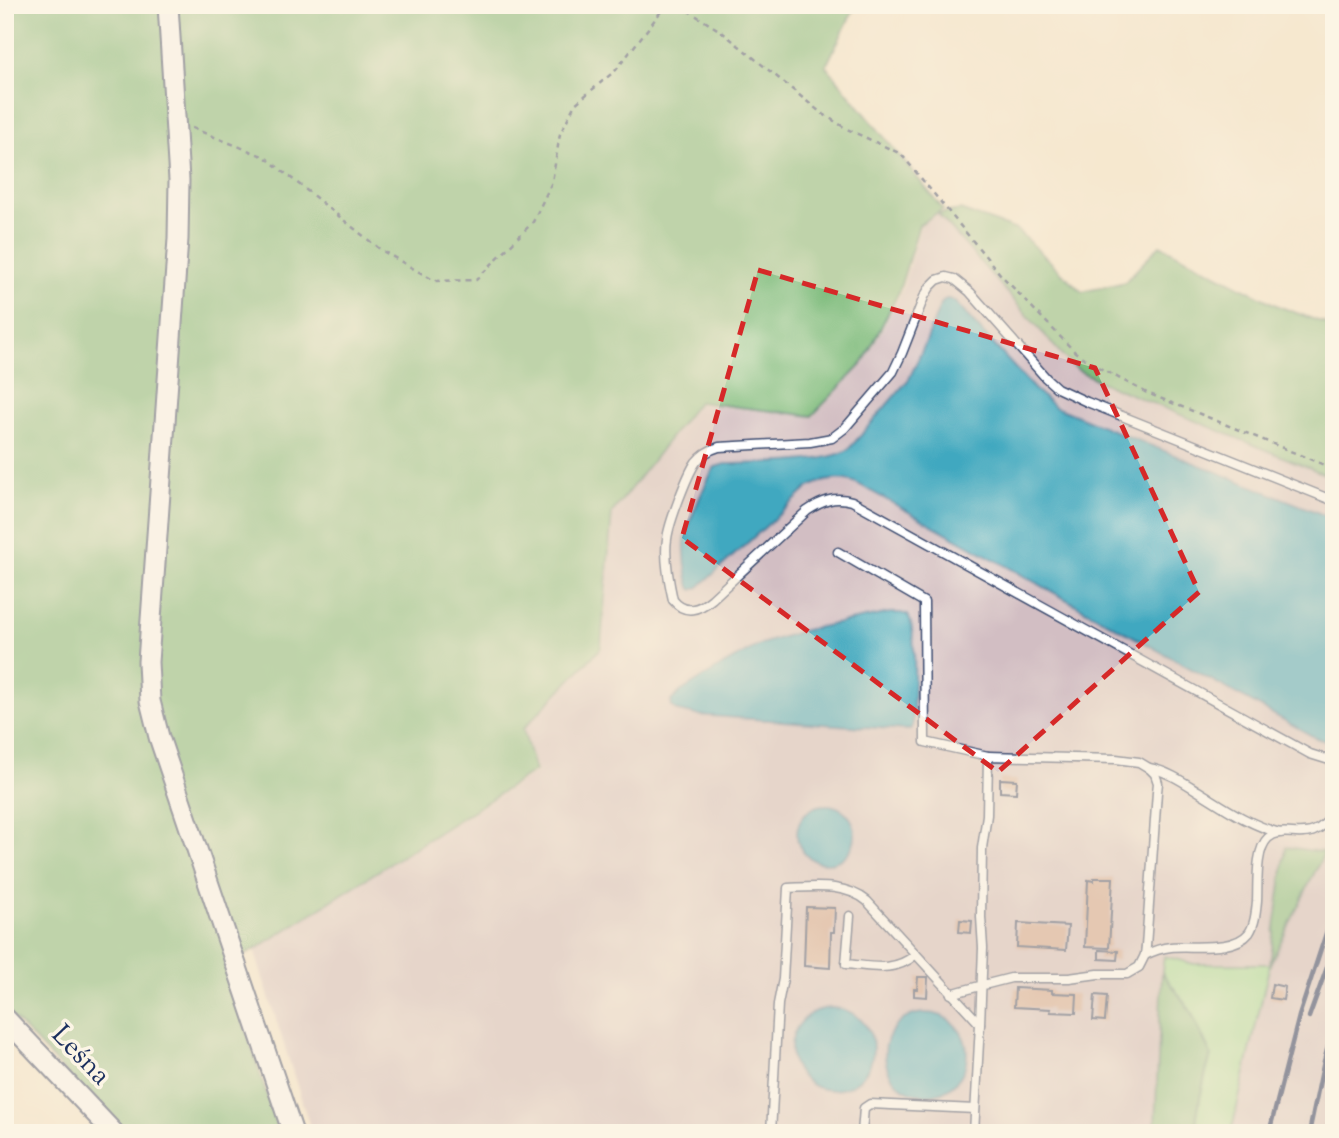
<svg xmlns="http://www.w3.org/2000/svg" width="1339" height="1138" font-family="'Sorts Mill Goudy',serif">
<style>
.industrial{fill:#d2bec3;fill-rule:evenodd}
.green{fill:#9adb92;stroke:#5a8578;stroke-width:2}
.forest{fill:#7bbb7c;stroke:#4b756d;stroke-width:2}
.water{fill:#40a8c0;stroke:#2e6c8f;stroke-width:2}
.building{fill:#d0a38f}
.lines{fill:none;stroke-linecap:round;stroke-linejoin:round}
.service-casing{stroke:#3c4b6f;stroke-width:11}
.tertiary-casing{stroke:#3c4b6f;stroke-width:23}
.path{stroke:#3c4b6f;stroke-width:2.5;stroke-dasharray:5 5;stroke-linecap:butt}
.service{stroke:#fff;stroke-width:8}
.tertiary{stroke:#fff;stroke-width:19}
.rail{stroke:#1b2f5e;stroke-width:4.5}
.marked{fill:none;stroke:#d62828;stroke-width:5;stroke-dasharray:14 9;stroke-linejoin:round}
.labels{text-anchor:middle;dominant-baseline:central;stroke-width:7;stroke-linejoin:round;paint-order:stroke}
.street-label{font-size:28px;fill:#1b2f5e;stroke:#fcf5e5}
</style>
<rect width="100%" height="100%" fill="#fcf5e5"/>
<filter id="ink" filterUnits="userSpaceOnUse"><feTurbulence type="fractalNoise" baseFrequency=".0143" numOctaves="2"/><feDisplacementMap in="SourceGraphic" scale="14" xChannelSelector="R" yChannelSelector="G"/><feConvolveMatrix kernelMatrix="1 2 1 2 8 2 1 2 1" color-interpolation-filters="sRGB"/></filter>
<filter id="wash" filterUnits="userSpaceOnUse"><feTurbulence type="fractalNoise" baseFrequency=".00686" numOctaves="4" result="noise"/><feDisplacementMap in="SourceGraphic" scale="28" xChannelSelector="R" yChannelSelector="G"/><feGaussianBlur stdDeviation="1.57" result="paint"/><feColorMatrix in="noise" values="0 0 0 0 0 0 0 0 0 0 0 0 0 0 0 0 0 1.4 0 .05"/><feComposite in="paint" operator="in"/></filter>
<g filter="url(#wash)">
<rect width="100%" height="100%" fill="#f6e8cf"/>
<path class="industrial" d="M938,214l125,142 38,26 233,96v655h-103l38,-169h-75l-30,-8 -2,16 -7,154 -5,7h-838l-58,-183 283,-178 -13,-43 79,-81 10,-135 85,-109 115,13 51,-54 37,-70 20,-68zM1286,848l35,4 5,-1 -56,110z"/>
<path class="green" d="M1164,956l30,8h76l-39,169h-36c2,-27 8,-52 16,-78l-21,-45 -28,-38z"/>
<g class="forest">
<path d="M5,5h851l-30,61 117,143 -24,16 -20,67 -36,71 -51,53 -114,-14 -86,111 -11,135 -78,81 12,42 -281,179 -29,14 54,169h-156l-118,-124z"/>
<path d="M960,210l57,20 65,62 43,-10 35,-37 118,61 56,21v151l-233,-96 -23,-12 -15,-14 -125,-142z"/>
<path d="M1286,847l35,5 5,-3 -56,115z"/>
<path d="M1162,972l28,38 21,45c-8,26 -14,51 -16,78h-45l5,-7z"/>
</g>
<g class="water">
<path d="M946,299h4l5,3 79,87 21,18 279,112v220l-9,2 -9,-3 -456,-253c-16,-9 -37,-6 -52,3l-109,99 -6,3 -2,-1c-5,-11 -7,-37 -6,-50 2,-14 22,-60 30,-72l10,-3c28,-1 103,0 124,-15l60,-70 18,-39 12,-32 4,-7z"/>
<path d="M890,613h11l7,2c10,18 5,86 5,109l-2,5 -5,1 -209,-15 -19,-4 -6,-4 -1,-6 9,-9 43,-27 38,-21 44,-14z"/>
<circle cx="826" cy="834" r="29"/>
<circle cx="832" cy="1049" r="41"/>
<circle cx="926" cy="1054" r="41"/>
</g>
<g id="blocks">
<g class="building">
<path d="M1000,779l17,1 -1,13 -16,-1z"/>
<path d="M1094,878h19l-4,70 -24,-1 3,-67 6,1z"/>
<path d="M806,907l29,1 -1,24h-3l-1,36 -26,-2z"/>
<path d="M960,920l12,1 -1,12 -12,-1z"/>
<path d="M1018,923l50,3 -2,24 -49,-3z"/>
<path d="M1099,950l19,1 -1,9 -18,-1z"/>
<path d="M918,977h10l-1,20 -13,-1v-7h3z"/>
<path d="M1272,984l13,3 -2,13 -13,-2z"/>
<path d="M1015,988l37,2v3l25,1 -1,19 -26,-1 1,-3 -37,-2z"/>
<path d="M1095,995l12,1 -2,25 -12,-1z"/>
</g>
</g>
</g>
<g filter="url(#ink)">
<use href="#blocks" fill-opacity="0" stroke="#3c4b6f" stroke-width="2"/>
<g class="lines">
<g class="service-casing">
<g id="service">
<path d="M1334,501l-247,-99 -30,-14 -11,-10 -76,-86 -16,-13 -8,-2 -9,3 -7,7 -6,10 -22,56 -9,19 -48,56 -13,10 -22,4 -91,5c-10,3 -17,7 -23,15 -9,13 -27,61 -29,77 -3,19 2,43 6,61 12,15 26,10 39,-1l95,-88c15,-10 27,-15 45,-10l458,253 16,5h8"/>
<path d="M838,552l86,50 1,140 63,14"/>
<path d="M1149,768c18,3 33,13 49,23 26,16 51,34 82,42"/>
<path d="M850,916l-4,48c25,2 48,9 69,-9"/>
<path d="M1145,955c8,-4 17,-7 26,-8 22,-2 63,5 78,-14 6,-9 7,-21 8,-32 1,-16 -2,-51 11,-63 18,-16 43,12 66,-26"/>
<path d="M951,994c20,-6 40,-11 60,-16h58l29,-4h29l12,-7 6,-12 1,-9 11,-154 1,-9 -3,-9 -6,-6 -10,-6 -23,-3 -128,-3 -1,59 -5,33 -1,69 2,31 -3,76"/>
<path d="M771,1133l7,-129 5,-25 5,-91c27,-1 57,-5 79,13l113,123 -6,109"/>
<path d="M862,1133l2,-25 6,-4 105,5"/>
</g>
</g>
<g class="tertiary-casing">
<g id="tertiary">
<path d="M168,5l11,175 -1,59 -30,423 2,39 9,36 134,396"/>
<path d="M5,1018l109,115"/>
</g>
</g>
<g class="path">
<path d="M679,5l43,27 98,80 27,17 54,25 100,121 74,77 21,14 51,27 53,21 134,55"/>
<path d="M192,128l73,29 116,93 54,31 41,-1 57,-58 19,-40 8,-48 15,-30 41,-34 50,-65"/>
</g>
<use href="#service" class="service"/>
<use href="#tertiary" class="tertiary"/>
<g class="rail">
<path d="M1309,1017l25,-69"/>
<path d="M1269,1133l30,-117 35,-107"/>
<path d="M1309,1133l15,-72 10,-37"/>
</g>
</g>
</g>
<path d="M0 0H1339V1138H0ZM758,270l337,98 104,224 -201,180 -316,-234z" fill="#f6e8cf" fill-opacity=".55" fill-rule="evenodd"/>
<path class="marked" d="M758,270l337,98 104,224 -201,180 -316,-234z"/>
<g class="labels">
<g class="street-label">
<text transform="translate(80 1056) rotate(46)">Leśna</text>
</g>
</g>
<rect width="1339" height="1138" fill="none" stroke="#fcf5e5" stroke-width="28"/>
</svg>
